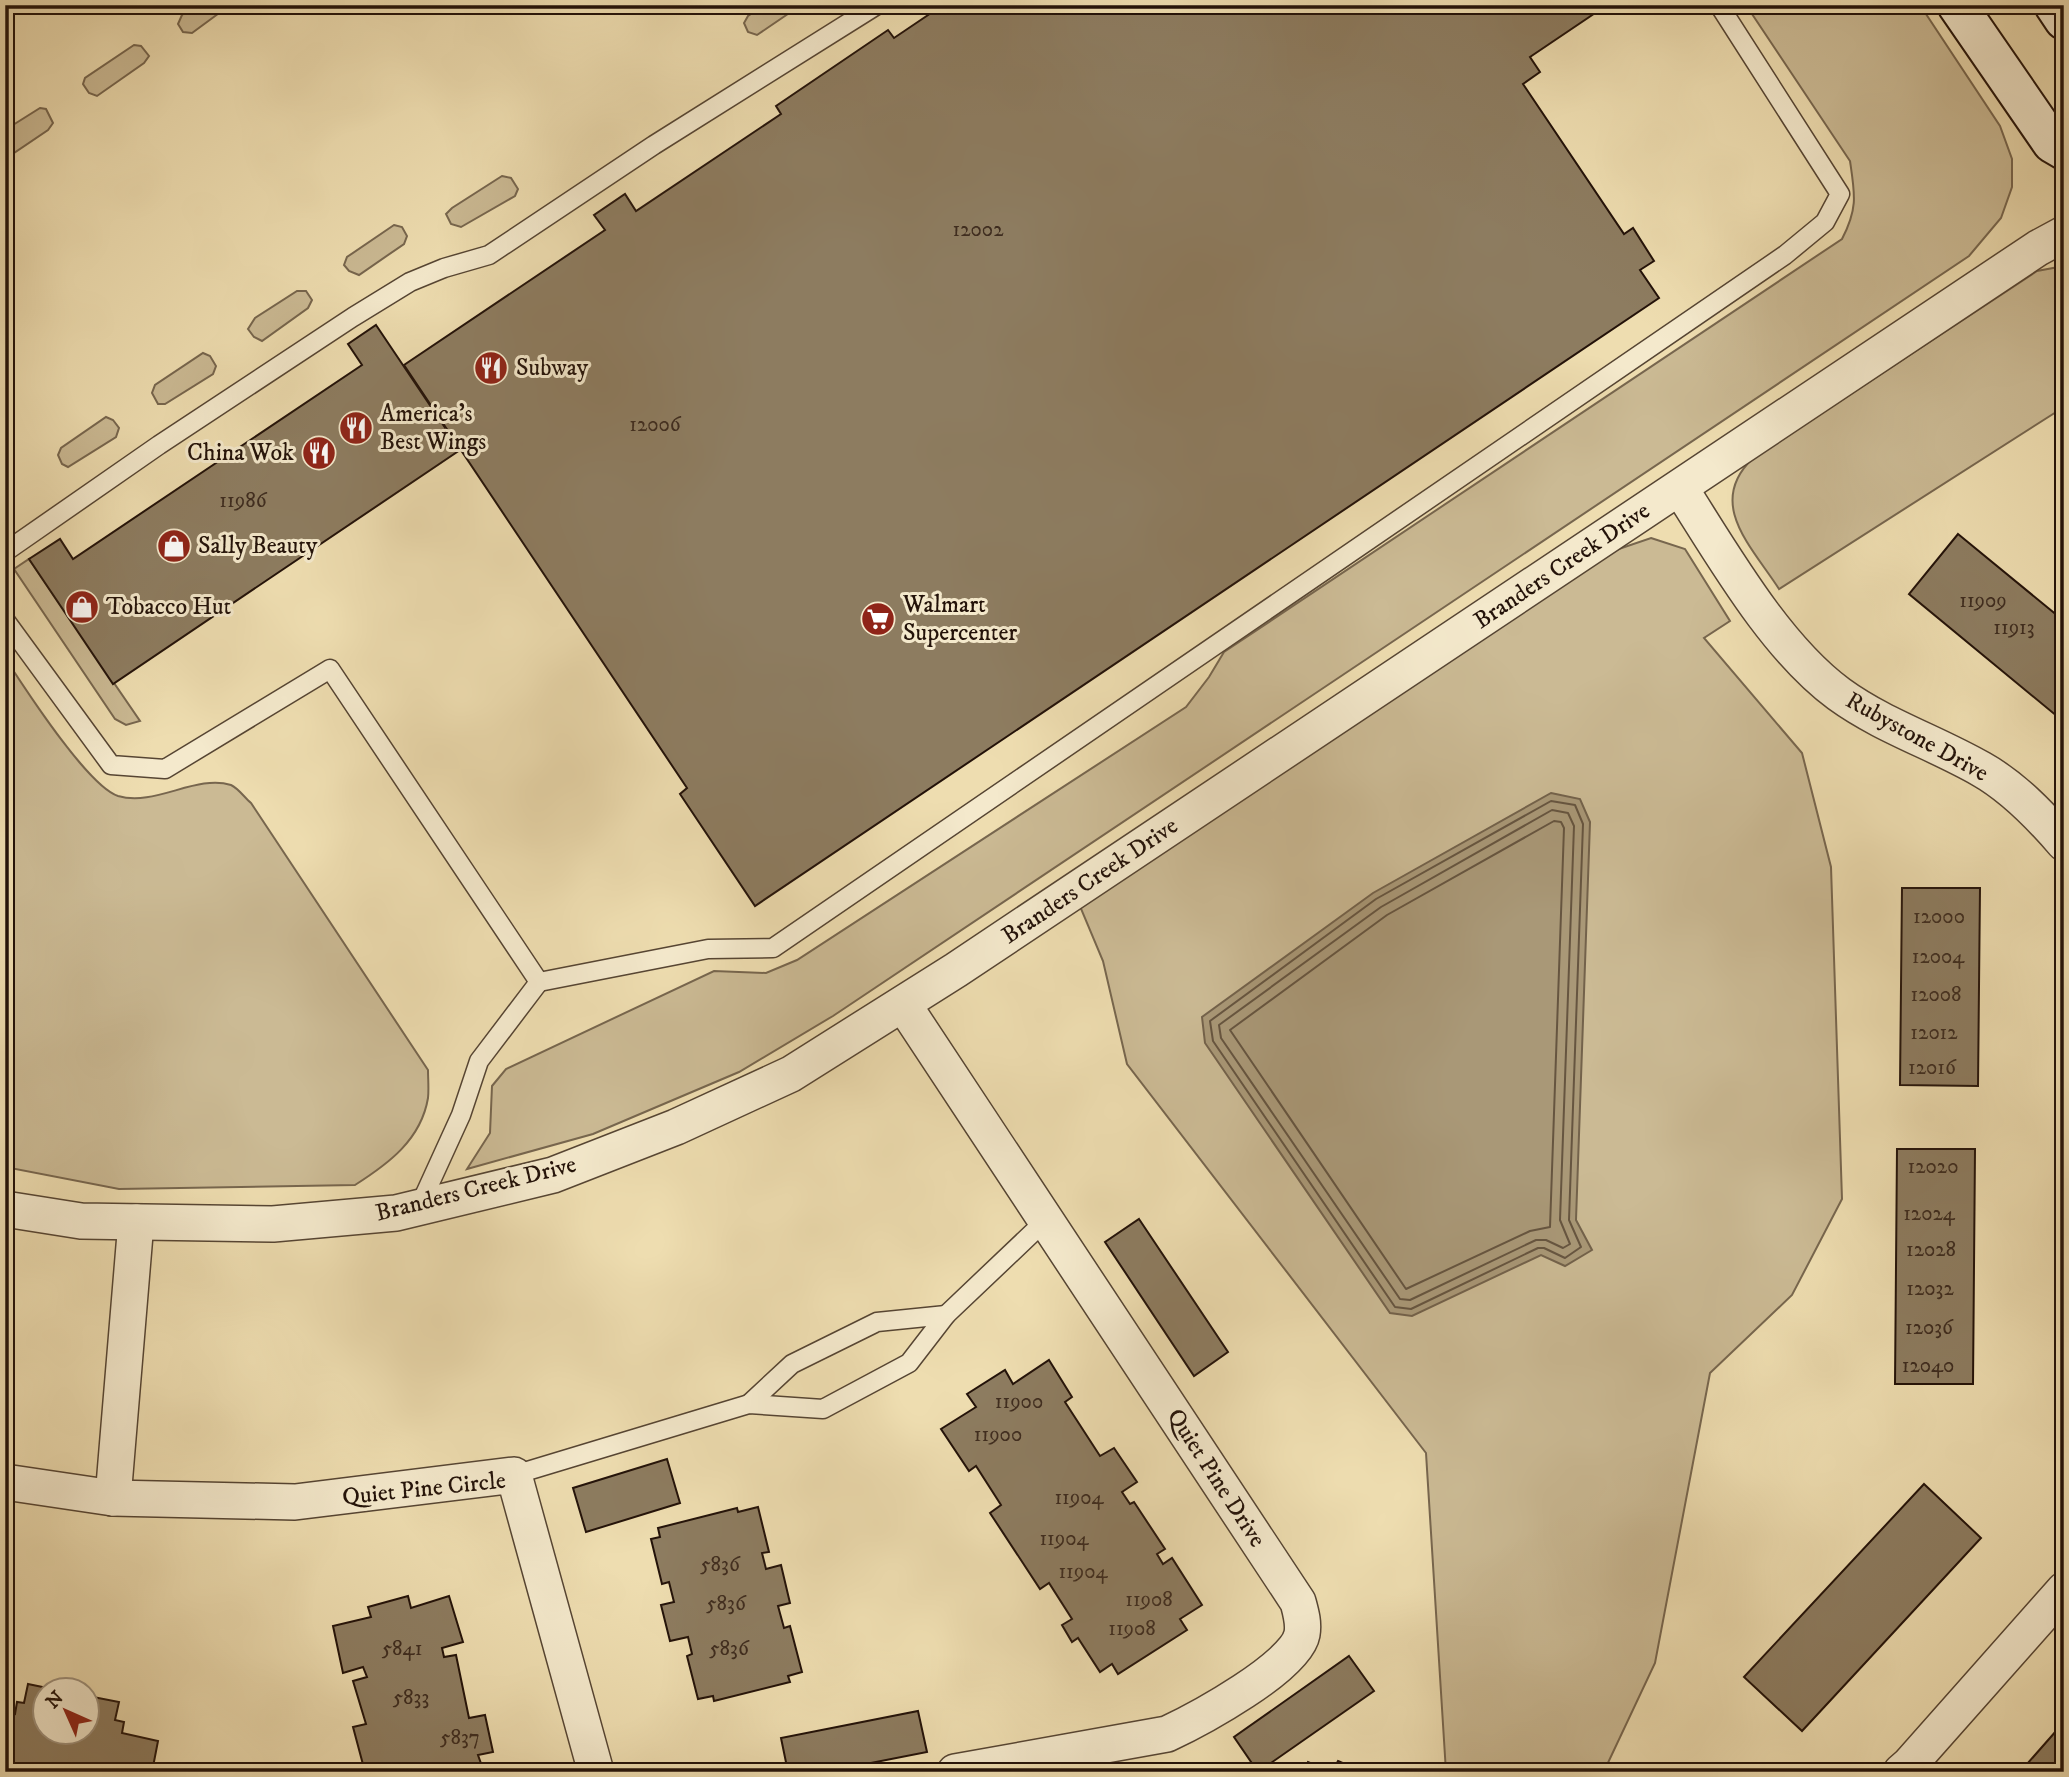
<svg xmlns="http://www.w3.org/2000/svg" width="2069" height="1777" font-family="'IM FELL DW Pica',serif">
<style>
.green{fill:#cbba94;stroke:#77664e;stroke-width:2}
.water{fill:#a99877;stroke:#73624b;stroke-width:2}
.lines{fill:none;stroke-linecap:round;stroke-linejoin:round}
.shore{stroke:#665540;stroke-width:2}
.building{fill:#8d7c60;stroke:#231209;stroke-width:2}
.lane-casing{stroke:#564533;stroke-width:21}
.street-casing{stroke:#564533;stroke-width:38}
.secondary-casing{stroke:#231209;stroke-width:42}
.lane{stroke:#f4e9cc;stroke-width:18}
.street{stroke:#f4e9cc;stroke-width:35}
.secondary{stroke:#f4e9cc;stroke-width:38}
.labels{text-anchor:middle;dominant-baseline:central;stroke-width:6;stroke-linejoin:round;paint-order:stroke}
.number-label{font-size:21px;fill:#3e2c1f}
.poi-label{font-size:24px;fill:#231209;stroke:#f4e9cc;text-anchor:start}
.street-label{font-size:24px;fill:#231209;stroke:#f4e9cc}
</style>
<rect width="100%" height="100%" fill="#eeddb0"/>
<filter id="stains"><feTurbulence type="fractalNoise" baseFrequency=".00286" numOctaves="4"/><feColorMatrix values="0 0 0 0 .2 0 0 0 0 .09 0 0 0 0 .02 0 0 0 .5 -.17"/></filter>
<radialGradient id="worn" r=".72"><stop offset=".6" stop-color="#630" stop-opacity="0"/><stop offset="1" stop-color="#630" stop-opacity=".3"/></radialGradient>
<g class="green">
<path d="M195,5h35l-38,28 -9,-1 -5,-8 4,-9z"/>
<path d="M765,5h36l-44,30 -9,-3 -4,-9 4,-7z"/>
<path d="M1746,5h174l80,121 12,33v28l-11,31 -32,38 -1136,760 -94,56 -146,62 -126,35 23,-36 2,-47 14,-17 208,-98 52,2 31,-13 389,-253 23,-30 15,-25 618,-413c16,-31 13,-44 8,-78z"/>
<path d="M134,45l7,1 8,10 -5,7 -47,33 -8,-3 -6,-9 2,-6z"/>
<path d="M40,108l6,1 7,14 -5,7 -43,29v-29z"/>
<path d="M502,176l9,2 7,11 -3,7 -54,31 -10,-3 -5,-10 6,-6z"/>
<path d="M394,225l8,2 5,9 -3,8 -45,31 -10,-4 -5,-6 3,-8z"/>
<path d="M2064,266v141l-285,182c-27,-42 -73,-85 -27,-130l285,-188z"/>
<path d="M297,291h9l6,9 -4,8 -46,33 -8,-4 -6,-8 7,-11z"/>
<path d="M203,353l7,3 6,10 -3,8 -48,30h-7l-6,-11 3,-8z"/>
<path d="M106,417l7,3 6,8 -3,9 -48,30 -6,-3 -4,-9 3,-7z"/>
<path d="M1651,538l34,11 45,72 -26,17 98,115 29,114 11,332 -50,96 -82,78 -55,290 -49,104v5h-160l-20,-319 -299,-389 -24,-103 -24,-57 531,-352z"/>
<path d="M29,559l111,162 -14,4 -11,-6 -101,-150z"/>
<path d="M5,662l4,2c19,29 79,122 109,132 37,11 78,-22 113,-11 7,3 14,13 20,18l177,267c0,9 1,19 0,28 -7,42 -40,66 -73,87l-236,4 -114,-22z"/>
</g>
<path class="water" d="M1551,793l29,6 10,23 -14,398 16,30 -27,16 -24,-11 -129,61 -22,-3 -185,-270 -3,-26 171,-124z"/>
<g class="lines">
<g class="shore">
<path d="M1551,801l24,4 8,19 -14,396 12,27 -16,11 -21,-10h-6l-127,61 -16,-2 -182,-266 -3,-20 166,-122z"/>
<path d="M1552,810l16,3 6,13 -14,394 10,24 -7,4 -17,-8h-10l-126,60 -10,-1 -179,-261 -2,-13 162,-118z"/>
<path d="M1554,821l7,1 3,6 -14,399 -20,4 -124,58 -176,-259 157,-115z"/>
</g>
</g>
<g class="building">
<path d="M943,5h664l-77,52 10,15 -17,12 101,150 9,-6 21,33 -14,9 19,28 -904,608 -75,-112 7,-6 -283,-423 201,-135 -11,-15 31,-21 11,17 145,-97 -5,-8 112,-76 6,8z"/>
<path d="M376,325l84,125 -347,234 -84,-125 31,-20 13,20 289,-194 -14,-21z"/>
<path d="M1958,534l106,87v101l-155,-128z"/>
<path d="M1902,888h78l-2,198 -78,-1z"/>
<path d="M1897,1149h78l-2,235h-78z"/>
<path d="M1139,1219l89,133 -34,24 -89,-134z"/>
<path d="M1049,1360l23,37 -7,5 35,54 14,-8 23,34 -15,10 8,12 4,-2 31,47 -8,5 6,10 9,-6 30,47 -22,14 7,11 -69,44 -6,-10 -12,8 -22,-34 -6,4 -10,-17 10,-6 -23,-36 -9,6 -50,-76 11,-8 -25,-39 -7,5 -28,-42 35,-22 -9,-13 38,-24 8,14z"/>
<path d="M667,1459l13,44 -94,29 -13,-44z"/>
<path d="M1924,1484l57,54 -179,193 -58,-54z"/>
<path d="M758,1507l11,45 -7,1 4,16 15,-4 9,38 -12,3 6,22 6,-2 12,46 -14,4 2,6 -76,19 -1,-5 -15,3 -11,-43 5,-2 -4,-17 -18,4 -9,-36 13,-3 -5,-20 -7,2 -11,-45 9,-2 -2,-9 79,-20 1,4z"/>
<path d="M408,1596l3,12 38,-12 14,46 -21,6 2,9 12,-2 13,63 16,-3 8,37 -15,3 6,17h-119l-12,-45 13,-3 -13,-43 14,-4 -4,-10 -20,6 -10,-47 38,-9 -3,-10z"/>
<path d="M1349,1656l25,35 -116,81 -24,-35z"/>
<path d="M28,1684l29,6h-11v42h42v-36l31,6 -4,18 9,2 -2,11 36,8 -6,31h-147v-60l10,2 2,-12 7,1z"/>
<path d="M918,1711l9,41 -102,20h-37l-7,-34z"/>
<path d="M2064,1722v50h-44z"/>
<path d="M1338,1761l25,11h-59l4,-10 24,10z"/>
</g>
<g class="lines">
<g class="lane-casing">
<g id="lane">
<path d="M5,552l154,-107 194,-128 57,-35 34,-14 45,-13 165,-110 223,-140"/>
<path d="M5,620l106,145 54,4 165,-100 209,313 -60,79 -18,54 -42,92"/>
<path d="M539,982l169,-33 65,-1 1012,-693 40,-33 15,-28 -121,-189"/>
<path d="M749,1404l43,-40 85,-42 69,-7"/>
<path d="M514,1475l235,-71 74,5 86,-46 37,-48 101,-96"/>
</g>
</g>
<g class="street-casing">
<g id="street">
<path d="M1680,488c43,67 95,159 159,206 44,32 95,48 142,75 32,18 59,46 83,74"/>
<path d="M903,1004l395,598c3,11 6,21 4,32 -6,33 -105,86 -135,100l-212,38"/>
<path d="M5,1209l76,12 192,3 123,-11 157,-38 123,-48 115,-53 165,-104 1082,-722 26,-14"/>
<path d="M5,1482l108,16 182,4 219,-27 82,297"/>
<path d="M113,1498l23,-276"/>
<path d="M1901,1772l8,-7 155,-175"/>
</g>
</g>
<g class="secondary-casing">
<g id="secondary">
<path d="M1957,5l95,138 12,7"/>
<path d="M2054,5l10,15"/>
</g>
</g>
<use href="#lane" class="lane"/>
<use href="#street" class="street"/>
<use href="#secondary" class="secondary"/>
</g>
<defs>
<g id="restaurant-disc" transform="scale(1.75)"><circle r="9.5" fill="#8f2418" stroke="#f4e9cc"/><path d="M-5-6h1v4h1v-4h1v4h1v-4h1v5L-1.5 .5V6h-2V.5L-5-1ZM5-6V6H3V1.5H1.5Q1.5-4 5-6Z" fill="#fff"/></g>
<g id="shop-disc" transform="scale(1.75)"><circle r="9.5" fill="#8f2418" stroke="#f4e9cc"/><path d="M-5-2.5h2.3a2.7 3.5 0 0 1 5.4 0H5L5.5 6h-11ZM-1.5-2.5h3a1.5 2.3 0 0 0-3 0Z" fill="#fff"/></g>
<g id="supermarket-disc" transform="scale(1.75)"><circle r="9.5" fill="#8f2418" stroke="#f4e9cc"/><path d="M-6-5.5h2.5l.6 2H6L4.5 2H-2.5L-4.4-4H-6ZM-1.5 3.2a1.3 1.3 0 1 0 .1 0ZM3 3.2a1.3 1.3 0 1 0 .1 0Z" fill="#fff"/></g>
</defs>
<g fill-rule="evenodd">
<use href="#restaurant-disc" x="491" y="368"/>
<use href="#restaurant-disc" x="356" y="428"/>
<use href="#restaurant-disc" x="319" y="453"/>
<use href="#shop-disc" x="174" y="546"/>
<use href="#shop-disc" x="82" y="607"/>
<use href="#supermarket-disc" x="878" y="619"/>
</g>
<g class="labels">
<g class="number-label">
<text x="978" y="230">12002</text>
<text x="655" y="425">12006</text>
<text x="243" y="501">11986</text>
<text x="1983" y="601">11909</text>
<text x="2014" y="628">11913</text>
<text x="1939" y="917">12000</text>
<text x="1938" y="957">12004</text>
<text x="1936" y="995">12008</text>
<text x="1934" y="1033">12012</text>
<text x="1932" y="1068">12016</text>
<text x="1933" y="1167">12020</text>
<text x="1929" y="1214">12024</text>
<text x="1931" y="1250">12028</text>
<text x="1930" y="1289">12032</text>
<text x="1929" y="1328">12036</text>
<text x="1928" y="1366">12040</text>
<text x="1019" y="1402">11900</text>
<text x="998" y="1435">11900</text>
<text x="1079" y="1498">11904</text>
<text x="1064" y="1539">11904</text>
<text x="720" y="1565">5836</text>
<text x="1083" y="1572">11904</text>
<text x="1149" y="1600">11908</text>
<text x="726" y="1604">5836</text>
<text x="1132" y="1629">11908</text>
<text x="402" y="1649">5841</text>
<text x="729" y="1649">5836</text>
<text x="411" y="1698">5833</text>
<text x="460" y="1738">5837</text>
</g>
<g class="poi-label">
<text x="516" y="368">Subway</text>
<text x="380" y="414">America's<tspan x="380" dy="28">Best Wings</tspan></text>
<text x="294" y="453" text-anchor="end">China Wok</text>
<text x="198" y="546">Sally Beauty</text>
<text x="903" y="605">Walmart<tspan x="903" dy="28">Supercenter</tspan></text>
<text x="106" y="607">Tobacco Hut</text>
</g>
<g class="street-label">
<text transform="translate(1562 566) rotate(-34)">Branders Creek Drive</text>
<text transform="translate(1917 737) rotate(29)">Rubystone Drive</text>
<text transform="translate(1090 881) rotate(-34)">Branders Creek Drive</text>
<text transform="translate(476 1189) rotate(-14)">Branders Creek Drive</text>
<text transform="translate(1216 1478) rotate(57)">Quiet Pine Drive</text>
<text transform="translate(424 1489) rotate(-6)">Quiet Pine Circle</text>
</g>
</g>
<rect width="2069" height="1777" fill="none" stroke="#eeddb0" stroke-width="28"/>
<rect x="7" y="7" width="2055" height="1763" fill="none" stroke="#231209" stroke-width="3.5"/>
<rect x="14" y="14" width="2041" height="1749" fill="none" stroke="#231209" stroke-width="2"/>
<g transform="translate(66 1711) rotate(315)"><circle r="33" fill="#f4e9cc" stroke="#a0937e" stroke-width="2"/>
<path d="M0-5L12 26L0 18L-12 26Z" fill="#8f2418"/>
<text y="-10" font-size="19" font-weight="bold" text-anchor="middle" fill="#231209">N</text>
</g>
<rect width="100%" height="100%" filter="url(#stains)"/>
<rect width="100%" height="100%" fill="url(#worn)"/>
</svg>
